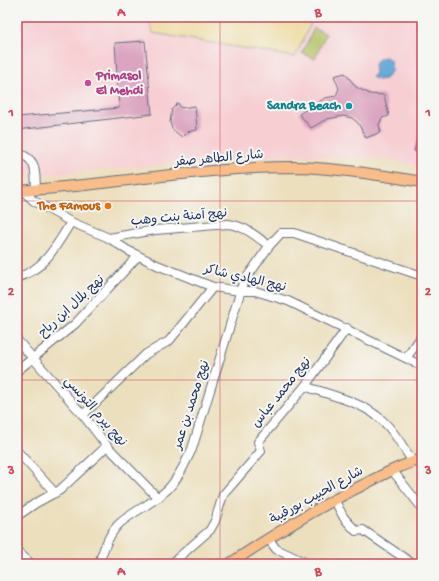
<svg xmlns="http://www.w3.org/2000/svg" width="439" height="581" font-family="'Gochi Hand','Playpen Sans Arabic',sans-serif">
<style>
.built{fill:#f7cfd3}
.green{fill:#b1bf61;stroke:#667760}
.sand{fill:#eeda9e;stroke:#84847e}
.water{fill:#5ea6d5;stroke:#3c6a9a}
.building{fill:#dba4c0}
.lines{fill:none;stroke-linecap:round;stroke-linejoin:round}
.minor-casing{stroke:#646d7f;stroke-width:10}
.major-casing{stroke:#646d7f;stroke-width:12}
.minor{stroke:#fff;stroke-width:8}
.major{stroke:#f8bd89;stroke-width:10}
.grid{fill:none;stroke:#d1495b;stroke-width:1;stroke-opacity:0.55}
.hotel-dot{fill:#d1479c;stroke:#f6f6f2;stroke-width:1.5}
.culture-dot{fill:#0f9aa8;stroke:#f6f6f2;stroke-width:1.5}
.food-dot{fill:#e8710a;stroke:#f6f6f2;stroke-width:1.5}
.labels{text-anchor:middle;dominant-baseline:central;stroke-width:4;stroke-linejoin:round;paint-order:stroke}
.hotel-label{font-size:13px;font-weight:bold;fill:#b23c85;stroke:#f6f6f2;text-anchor:start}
.culture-label{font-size:13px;font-weight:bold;fill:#0d838f;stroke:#f6f6f2;text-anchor:end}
.street-label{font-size:13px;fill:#1b2f5e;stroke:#f6f6f2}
.food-label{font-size:13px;font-weight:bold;fill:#c56008;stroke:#f6f6f2;text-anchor:end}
.neatline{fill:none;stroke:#d1495b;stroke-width:1.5}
.grid-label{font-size:13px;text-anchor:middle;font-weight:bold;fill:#d1495b}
</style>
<rect width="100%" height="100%" fill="#f6f6f2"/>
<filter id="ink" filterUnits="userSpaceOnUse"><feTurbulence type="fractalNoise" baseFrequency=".025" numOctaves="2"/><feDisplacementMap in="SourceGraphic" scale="8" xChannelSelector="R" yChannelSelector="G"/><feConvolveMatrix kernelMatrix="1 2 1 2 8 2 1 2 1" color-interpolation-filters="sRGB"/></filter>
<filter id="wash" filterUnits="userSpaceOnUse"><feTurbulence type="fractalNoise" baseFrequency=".012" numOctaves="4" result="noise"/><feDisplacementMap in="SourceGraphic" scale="16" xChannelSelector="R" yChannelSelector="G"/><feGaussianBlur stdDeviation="0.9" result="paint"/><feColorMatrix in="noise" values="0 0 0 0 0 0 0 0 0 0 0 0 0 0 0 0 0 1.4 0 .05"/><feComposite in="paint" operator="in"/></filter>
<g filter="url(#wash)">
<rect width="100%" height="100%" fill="#ecdfbd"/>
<path class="built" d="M17,17h131l5,16 141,24 20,-40h97l11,2v148l-34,-8 -102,-4 -269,22z"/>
<path class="green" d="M314,28l12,6 -11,25 -13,-6z"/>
<path class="sand" d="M148,17h166l-19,40 -142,-24z"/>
<path class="water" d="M386,57l4,3 2,10 -7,9 -7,1 -6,-3 3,-4 -1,-9 6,-6z"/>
<g id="blocks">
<g class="building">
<path d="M145,41l7,73 -135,16v-13l102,-9 -4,-65z"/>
<path d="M345,73l11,14 14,7 14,1 5,21 -7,2 -3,7 2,7 -15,6 -8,-15 -6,-5 -9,-2 -16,3 -16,9 -12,-14 26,-16 11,-2 3,-8 -5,-12z"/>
<path d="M178,103l3,5 14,-2 2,24 -10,2 -5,5 -10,-8 -2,-7 2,-13z"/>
<path d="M420,130l2,1v22l-8,-2z"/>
</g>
</g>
</g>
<g filter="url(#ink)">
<use href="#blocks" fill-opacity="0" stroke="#646d7f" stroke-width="1"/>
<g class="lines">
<g class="minor-casing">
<g id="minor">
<path d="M17,153c21,6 18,18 19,37"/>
<path d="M23,191l11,10 37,21 38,16 18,12 30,15 56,22 27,4h15l33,10 134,65"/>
<path d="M109,238l46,-8 73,-6c17,2 28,12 41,22"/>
<path d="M17,277c26,-5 41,-34 54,-55"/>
<path d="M17,340l66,75 24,31 51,52"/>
<path d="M407,357l15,-21"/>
<path d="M17,371l58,-47 63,-68"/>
<path d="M305,386c23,9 52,14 72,30 15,11 25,30 36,46"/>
<path d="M83,415l63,-61 23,-13 44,-54"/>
<path d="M17,451l38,42"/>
<path d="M392,470l30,38"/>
<path d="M334,499l10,19 12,13 7,-1 50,34"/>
<path d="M17,516l19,-13 24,-13 47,-44"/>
<path d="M268,538l8,11 28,13 -3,2"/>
<path d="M17,551l14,13"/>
<path d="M99,564c4,-14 10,-31 21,-41 15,-13 34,-20 48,-34 11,-11 17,-26 24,-40l51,-166 26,-37 12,-13h13l128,43"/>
<path d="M171,564l39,-34 5,-9 8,-26 38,-44 -3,-9 47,-56 42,-58"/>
</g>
</g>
<g class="major-casing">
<g id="major">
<path d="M17,191c93,-6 185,-24 278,-24 43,1 85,8 127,15"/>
<path d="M229,564c44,-29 87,-56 134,-79 19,-10 38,-20 59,-26"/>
</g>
</g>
<use href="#minor" class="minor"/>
<use href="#major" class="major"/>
</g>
</g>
<path class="grid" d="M220,17v547M17,201h405M17,380h405"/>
<circle class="hotel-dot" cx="88" cy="83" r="4"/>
<circle class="culture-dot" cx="349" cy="106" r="4"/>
<circle class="food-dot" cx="108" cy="206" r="4"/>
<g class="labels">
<g class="hotel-label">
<text x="96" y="76">Primasol<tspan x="96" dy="15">El Mehdi</tspan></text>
</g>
<g class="culture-label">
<text x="341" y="106">Sandra Beach</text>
</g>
<g class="street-label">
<text transform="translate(219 159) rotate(-5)">شارع الطاهر صفر</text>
<text transform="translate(179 218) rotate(-5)">نهج آمنة بنت وهب</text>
<text transform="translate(245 279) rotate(13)">نهج الهادي شاكر</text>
<text transform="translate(72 307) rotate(-43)">نهج بلال ابن رباح</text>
<text transform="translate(282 393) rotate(-51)">نهج محمد عباس</text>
<text transform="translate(192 405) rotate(-72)">نهج محمد بن عمر</text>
<text transform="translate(95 412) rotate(49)">نهج بيرم التونسي</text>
<text transform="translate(317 496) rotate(-29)">شارع الحبيب بورقيبة</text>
</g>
<g class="food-label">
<text x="100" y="206">The Famous</text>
</g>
</g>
<rect width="439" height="581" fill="none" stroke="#f6f6f2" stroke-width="44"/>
<rect x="22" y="22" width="395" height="537" class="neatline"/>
<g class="grid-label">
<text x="121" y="16">A</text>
<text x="318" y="16">B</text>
<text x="11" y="116">1</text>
<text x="428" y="116">1</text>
<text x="11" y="295">2</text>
<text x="428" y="295">2</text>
<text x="11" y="474">3</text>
<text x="428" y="474">3</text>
<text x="121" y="575">A</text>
<text x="318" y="575">B</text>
</g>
</svg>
